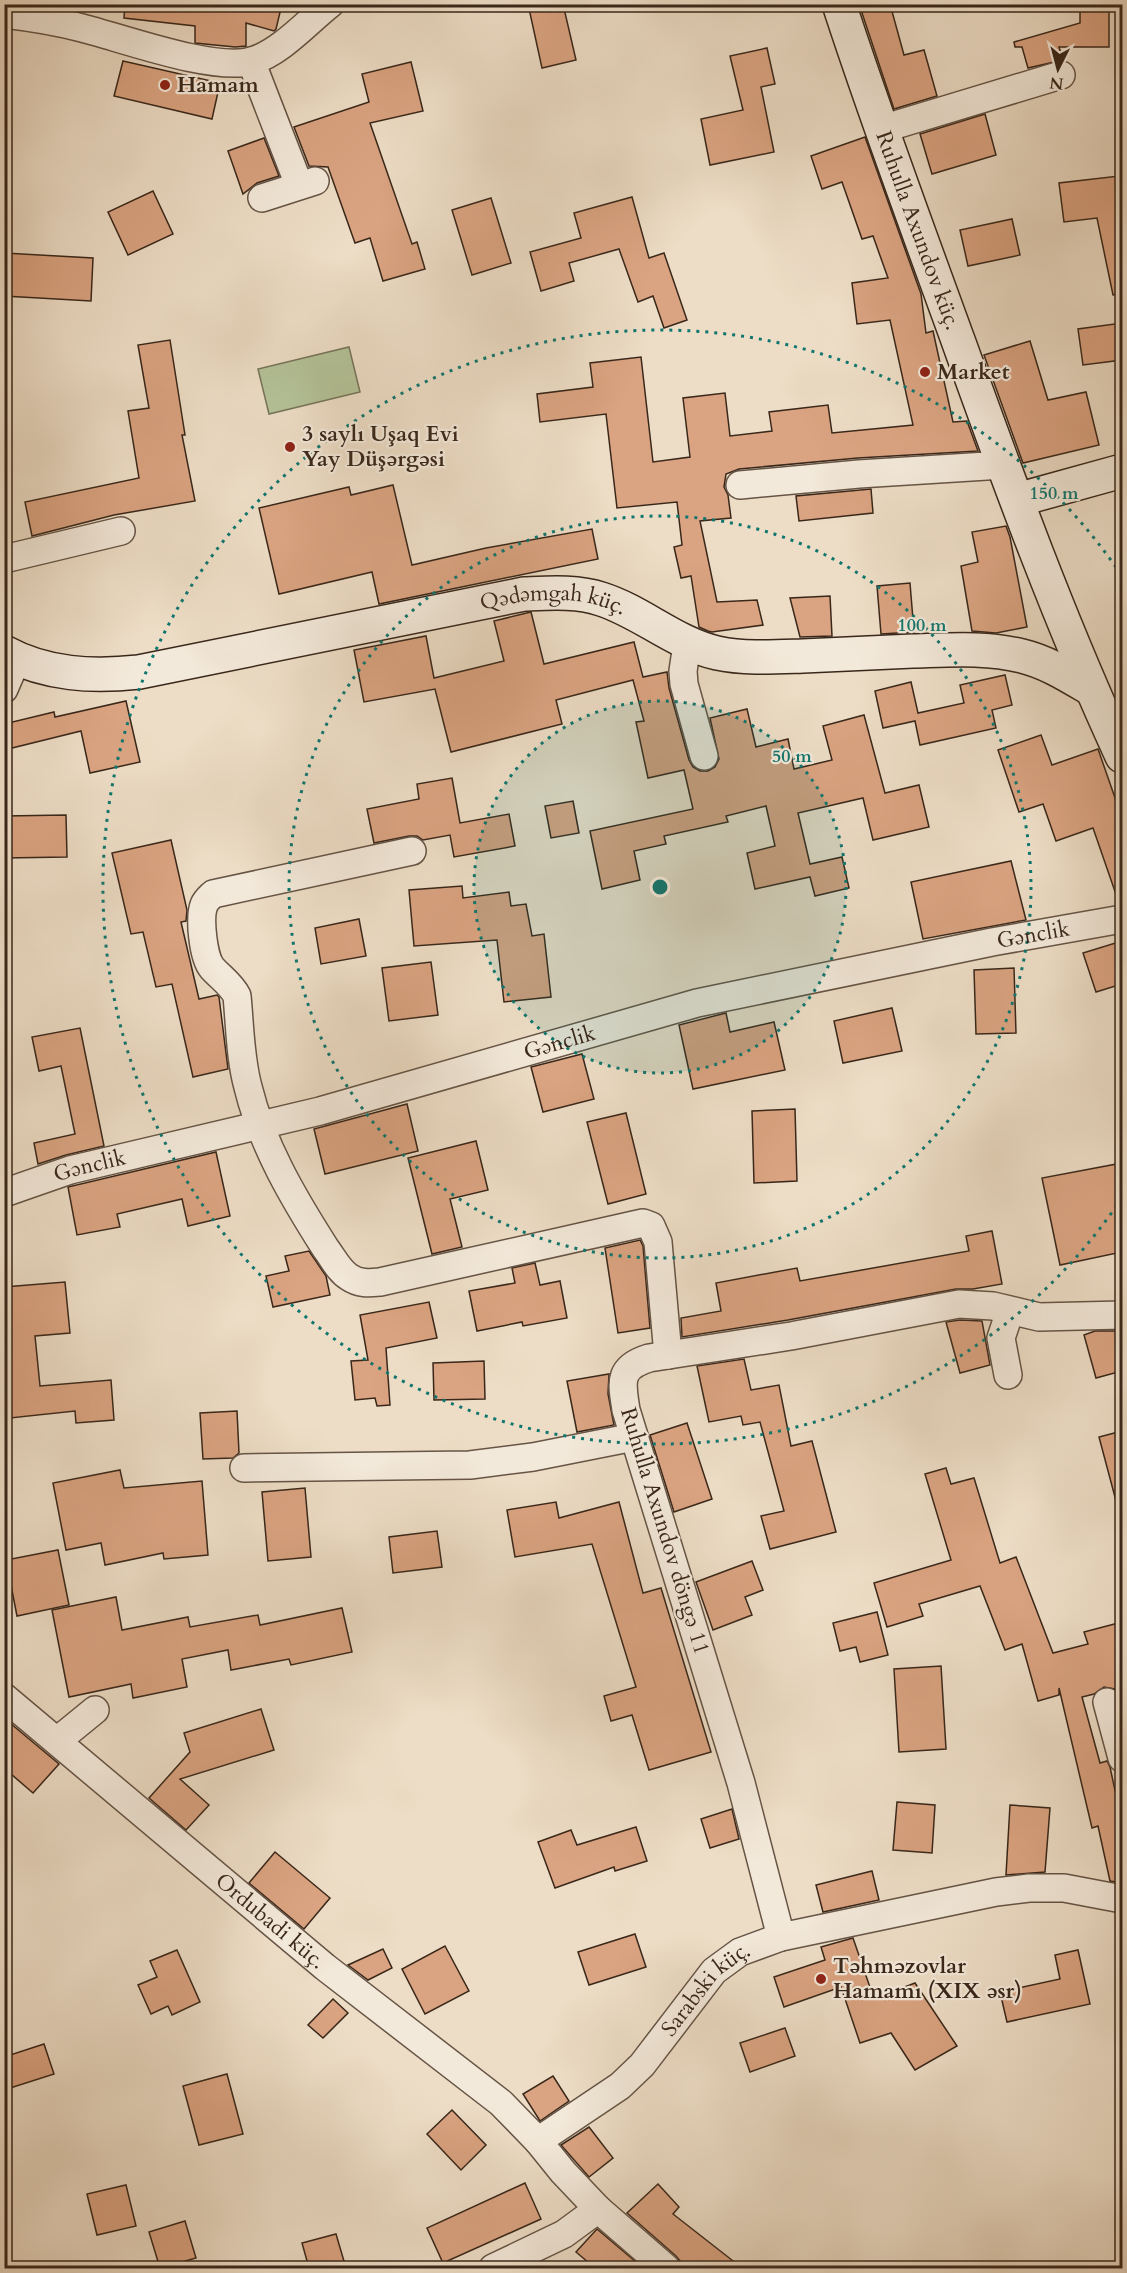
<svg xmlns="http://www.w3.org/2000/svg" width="1127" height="2273" font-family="Cardo,serif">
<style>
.green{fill:#b4c298;stroke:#767459;stroke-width:1.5}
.building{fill:#daa381;stroke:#39271a;stroke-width:1.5}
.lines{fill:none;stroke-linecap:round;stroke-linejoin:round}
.street-casing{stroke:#665445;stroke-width:30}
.secondary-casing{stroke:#39271a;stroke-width:36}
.street{stroke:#f3e9da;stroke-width:27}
.secondary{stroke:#f3e9da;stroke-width:33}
.ring{fill:none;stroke:#0f766e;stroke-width:3;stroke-dasharray:3 6}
.poi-dot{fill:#8f2418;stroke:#f3e9da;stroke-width:2}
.labels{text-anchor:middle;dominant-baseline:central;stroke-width:4.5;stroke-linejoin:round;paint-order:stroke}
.poi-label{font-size:22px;font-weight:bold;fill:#39271a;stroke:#f3e9da;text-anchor:start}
.street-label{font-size:22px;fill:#39271a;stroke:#f3e9da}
.centre{fill:#0f766e;stroke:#f3e9da;stroke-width:3}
.ring-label{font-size:18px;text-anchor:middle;font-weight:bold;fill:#0f766e;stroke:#f3e9da;stroke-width:4.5;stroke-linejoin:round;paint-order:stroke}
</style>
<rect width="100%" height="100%" fill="#edddc6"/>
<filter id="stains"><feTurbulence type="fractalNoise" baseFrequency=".00333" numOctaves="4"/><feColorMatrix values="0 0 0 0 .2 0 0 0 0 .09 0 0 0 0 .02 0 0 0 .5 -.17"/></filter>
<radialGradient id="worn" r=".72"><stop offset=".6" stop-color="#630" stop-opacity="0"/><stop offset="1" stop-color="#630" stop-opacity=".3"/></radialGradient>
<path class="green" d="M349,347l11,45 -91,22 -11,-45z"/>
<g class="building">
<path d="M125,4h157l-6,25 -2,2 -28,-8v23l-11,1 -40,-4v-17l-71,-8z"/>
<path d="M528,4h35l13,56 -34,8z"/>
<path d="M859,4h31l14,51 20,-5 13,46 -43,13z"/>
<path d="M1080,8h29v39h-50l4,13 -35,8 -6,-21h-7l-1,-5 66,-19z"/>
<path d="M767,48l8,36 -14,3 13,65 -64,13 -9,-46 42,-9 -13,-54z"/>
<path d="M123,61l97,22 -8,36 -98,-23z"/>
<path d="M411,62l12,49 -53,12 42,121 5,-2 8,27 -42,12 -13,-43 -15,5 -27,-76 -19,-1 -15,-39 75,-25 -7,-28z"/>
<path d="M985,114l11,41 -64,19 -12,-40z"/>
<path d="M865,137l56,157 5,39 7,-2 20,91 14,-1 11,30 -120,7 -119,11 -13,5 -2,13 4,8 3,23 -31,3 17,81 40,-2 6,25 -51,7 -4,-1 -9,-4 -8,-51 -10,2 -7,-31 8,-2 -5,-43 -60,6 -11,-94 -66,8 -3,-28 56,-7 -3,-24 51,-6 12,105 37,-5 -7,-59 42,-5 5,43 42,-5 -3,-19 59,-7 4,28 81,-8 -23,-105 -33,4 -5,-41 36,-5 -15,-42 -11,3 -20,-57 -20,7 -11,-33z"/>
<path d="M264,138l15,38 -22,7 -14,11 -15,-43z"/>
<path d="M1119,176l3,31v87l-9,1 -16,-77 -33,4 -5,-39z"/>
<path d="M153,191l20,43 -45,21 -20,-43z"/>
<path d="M632,197l17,61 15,-5 23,67 -23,8 -11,-32 -15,6 -19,-53 -50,14 5,18 -33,10 -11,-39 51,-14 -7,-25z"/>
<path d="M491,198l20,65 -39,12 -20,-65z"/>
<path d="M1012,219l8,36 -52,11 -8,-36z"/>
<path d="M4,253l89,5 -2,43 -87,-5z"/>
<path d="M1122,323v37l-39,5 -5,-36z"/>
<path d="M170,340l15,95h-3l13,66 -81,14 -82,21 -7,-34 114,-24 -11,-67 21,-3 -11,-63z"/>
<path d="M1030,341l18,59 38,-8 13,53 -76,18 -39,-108z"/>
<path d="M393,485l19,80 74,-17 106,-19 6,30 -219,45 -7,-32 -93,22 -20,-86 90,-21 2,8z"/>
<path d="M871,489l2,24 -74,8 -3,-25z"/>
<path d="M1006,526l4,11 17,90 -31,6 -24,-2 -11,-65 17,-4 -6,-30z"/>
<path d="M910,583l4,49 -33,2 -4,-48z"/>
<path d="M830,596l2,40 -32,1 -10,-39z"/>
<path d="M531,612l13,52 90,-22 9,35 24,-5 2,16 20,72 4,7 7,4h8l7,-4 4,-8 -9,-41 37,-9 9,38 32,-8 6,30 38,-9 -9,-34 41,-11 21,78 34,-8 10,42 -56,13 -10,-42 -65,15 12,51 32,-7 7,31 -34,8 -5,-19 -55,12 -8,-36 28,-7 -9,-40 -40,10 2,6 -64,14 2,8 -32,7 6,29 -38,9 -12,-58 103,-22 -9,-39 -36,8 -12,-56 8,-1 -11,-41 -77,20 6,24 -111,28 -16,-63 -71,13 -10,-52 72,-14 8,42 70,-17 -10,-40z"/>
<path d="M1005,675l7,30 -20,5 4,18 -76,17 -5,-24 -32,7 -8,-37 36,-9 7,31 46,-10 -4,-18z"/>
<path d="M126,701l14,61 -50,11 -9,-42 -77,19v-26l50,-12 1,5z"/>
<path d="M1041,735l11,30 46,-16 24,69v85h-3l-26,-75 -37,13 -13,-37 -24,8 -21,-62z"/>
<path d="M452,778l8,45 49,-9 6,32 -61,11 -4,-22 -27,5 -6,-4h-8l-35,7 -7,-34 52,-10 -2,-15z"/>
<path d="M573,801l6,32 -28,5 -6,-32z"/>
<path d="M66,815l1,42 -63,1v-42z"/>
<path d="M171,840l16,70 -1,11 -5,1 18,77 18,-4 2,2 9,72 -35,8 -21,-93 -16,3 -13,-55 -12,2 -19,-81z"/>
<path d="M1011,861l15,59 -103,19 -12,-57z"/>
<path d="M462,886l1,12 46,-6 2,14 15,-2 6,32 12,-2 7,63 -47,5 -7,-62 -83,6 -5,-56z"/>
<path d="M359,919l7,37 -45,8 -6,-36z"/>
<path d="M1122,941v43l-26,8 -13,-39z"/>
<path d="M431,962l7,53 -49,6 -7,-53z"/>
<path d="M1014,968l2,65 -40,1 -2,-64z"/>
<path d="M892,1008l10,43 -59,12 -9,-42z"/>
<path d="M726,1013l4,19 44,-10 11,48 -92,19 -14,-64z"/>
<path d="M80,1028l24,118 -38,9 -28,9 -4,-21 41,-9 -14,-68 -22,5 -7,-34z"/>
<path d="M582,1054l12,45 -51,13 -12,-45z"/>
<path d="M407,1104l11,47 -93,23 -11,-45z"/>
<path d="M795,1109l2,72 -43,2 -2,-72z"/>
<path d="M626,1113l20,81 -38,10 -21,-82z"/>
<path d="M476,1141l12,49 -38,9 12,48 -30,7 -24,-96z"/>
<path d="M216,1152l14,64 -42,10 -6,-27 -65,15 3,13 -43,8 -9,-48z"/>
<path d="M1122,1163v89l-62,13 -18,-87z"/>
<path d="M992,1231l10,53 -29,5h-17l-168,31 -106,17 -1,-19 40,-7 -5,-28 81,-15 3,13 169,-30 -3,-15z"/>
<path d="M640,1240l3,6 7,82 -32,5 -13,-85z"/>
<path d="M309,1251l17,25 4,19 -57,12 -7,-31 23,-5 -4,-15z"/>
<path d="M535,1263l5,22 20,-4 7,37 -44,8 -1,-4 -45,9 -8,-40 46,-8 -3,-15z"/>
<path d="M65,1282l5,51 -35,3 5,50 71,-6 3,40 -38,3 -1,-12 -65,7 -6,-50v-81z"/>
<path d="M429,1302l8,36 -51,10 4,57 -13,1 -2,-8 -20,2 -4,-39 17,-1 -8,-45z"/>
<path d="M960,1320l22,1 8,44 -30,8 -14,-51z"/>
<path d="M1095,1331h22l5,20v20l-26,7 -12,-43z"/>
<path d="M744,1359l7,31 28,-5 12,61 21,-5 24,91 -66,17 -9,-33 23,-5 -24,-89 -17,3 -2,-9 -32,6 -12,-56z"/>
<path d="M484,1361l1,38 -51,1 -1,-37z"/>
<path d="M609,1374l-1,20 6,31 -37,7 -10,-51z"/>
<path d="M237,1411l2,42 -6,5 -30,1 -3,-46z"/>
<path d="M687,1423l25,76 -38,13 -24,-77z"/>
<path d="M1122,1431v69l-6,1 -17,-64z"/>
<path d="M946,1468l5,16 23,-6 26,85 16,-6 37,96 35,-9 -4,-12 38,-10v65l-7,2 -11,-2 -10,7 -12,3 18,66 7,-2 3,6 12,56v60l-12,-2 -12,-55 -6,2 -33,-140v7l-21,6 -16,-57 -17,6 -25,-64 -61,18 4,12 -36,11 -13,-44 77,-23 -26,-86z"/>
<path d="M120,1470l4,18 78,-7 6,74 -44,4 -1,-6 -58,12 -4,-22 -35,7 -13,-67z"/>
<path d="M305,1488l6,69 -43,4 -6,-69z"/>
<path d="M556,1502l3,16 60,-16 24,91 18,-5 50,164 -62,18 -17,-55 -21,6 -7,-25 32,-9 -44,-143 -77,13 -8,-47z"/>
<path d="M437,1531l5,36 -49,6 -4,-36z"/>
<path d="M58,1550l11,55 -52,11 -11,-56z"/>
<path d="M752,1561l11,29 -18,7 7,18 -39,15 -17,-48z"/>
<path d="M116,1597l6,33 66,-13 2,10 68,-12 2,10 82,-17 10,44 -61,13 -2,-6 -58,11 -3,-20 -46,9 5,28 -54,11 -2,-14 -62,13 -17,-87z"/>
<path d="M877,1612l11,43 -28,7 -4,-15 -16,4 -7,-28z"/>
<path d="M941,1666l5,83 -47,3 -5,-83z"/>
<path d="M261,1709l13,41 -94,29 29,26 -23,25 -37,-32 41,-46 -6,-19z"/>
<path d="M4,1718l55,46 -26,29 -29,-25z"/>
<path d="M897,1802l38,3 -3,48 -39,-3z"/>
<path d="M1010,1805l40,3 -5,64 -39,3z"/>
<path d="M732,1809l7,30 -29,9 -9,-29z"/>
<path d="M636,1827l11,34 -32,10 -1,-4 -59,21 -17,-46 33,-12 6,15z"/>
<path d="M275,1852l55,46 -26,31 -55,-46z"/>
<path d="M872,1871l7,29 -56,12 -7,-27z"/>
<path d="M635,1934l11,33 -57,18 -11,-33z"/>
<path d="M853,1938l21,61 41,-16 42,63 -42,24 -24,-37 -31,10 -19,-56 -57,20 -10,-30 51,-17 -4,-13z"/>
<path d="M445,1946l24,45 -44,23 -23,-45z"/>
<path d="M383,1949l9,19 -24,12 -20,-15z"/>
<path d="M177,1950l23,52 -28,13 -4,-9 -17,8 -13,-29 19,-8 -7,-16z"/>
<path d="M1078,1950l12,54 -83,18 -7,-30 60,-13 -5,-24z"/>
<path d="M333,1999l15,14 -25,25 -15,-13z"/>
<path d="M785,2028l10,28 -45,16 -10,-29z"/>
<path d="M44,2044l10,30 -50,16v-33z"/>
<path d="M227,2074l16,60 -44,11 -16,-59z"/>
<path d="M553,2076l16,25 -29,20 -17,-27z"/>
<path d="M452,2110l34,35 -25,25 -34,-36z"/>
<path d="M589,2127l24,31 -24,19 -28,-32z"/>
<path d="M525,2183l16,36 -98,44 -16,-35z"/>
<path d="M658,2184l21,23 -6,7 69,54h-61v-6l-5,-6 -49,-43z"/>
<path d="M126,2185l10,41 -39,9 -10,-41z"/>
<path d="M185,2221l11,37 -36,10 -11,-36z"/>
<path d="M597,2229l46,39h-48l-19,-16z"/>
<path d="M336,2234l10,34h-37l-7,-25z"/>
</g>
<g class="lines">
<g class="street-casing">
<g id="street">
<path d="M4,14c26,3 52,7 78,14 40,10 132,44 170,33 29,-9 54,-38 78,-57"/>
<path d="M251,61l48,124"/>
<path d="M882,129l179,-54"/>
<path d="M262,198l53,-17"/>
<path d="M740,485l119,-11 144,-9"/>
<path d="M4,559l117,-28"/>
<path d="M687,644l-4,27 1,13 20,72"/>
<path d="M4,689l13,-30"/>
<path d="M412,851l-199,43c-3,3 -7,6 -9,11 -5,13 -1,52 8,63 9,10 19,16 25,28 3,30 3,62 11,91 14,58 46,112 78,162 7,9 13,22 23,28 10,7 20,6 31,5l254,-57 9,-2 8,3 7,16 10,113"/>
<path id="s1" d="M4,1193l66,-23 250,-59 377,-108 295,-61 130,-23"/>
<path d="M1008,1375l-7,-37 9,-27"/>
<path d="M244,1468l226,-3 63,-8 101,-20"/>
<path id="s2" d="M4,1697l321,270 176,136 37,38"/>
<path d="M1107,1702l15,56"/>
<path d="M57,1741l38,-31"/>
<path d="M781,1937l-40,-154 -115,-373c-4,-27 -9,-42 23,-52l142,-22 168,-32 34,2 46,11 83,-2"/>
<path d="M598,2209l68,59"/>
<path id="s3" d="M493,2268l71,-34 34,-25 -35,-37 -25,-31 82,-55 22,-21 72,-94 26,-19 41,-15 215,-45 33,-4h35l58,11"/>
</g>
</g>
<g class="secondary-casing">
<g id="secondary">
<path id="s4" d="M839,4c37,114 79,226 120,339 50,139 101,279 163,413"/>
<path d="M1017,500l105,-29"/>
<path id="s5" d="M4,652c42,23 89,25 135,20l385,-78c26,-1 53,-3 77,5 41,13 73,44 116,54 28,6 58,4 86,3 37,-2 73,-3 110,-5 36,-1 73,-4 109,5 25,6 47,20 69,33"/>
</g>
</g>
<use href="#street" class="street"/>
<use href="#secondary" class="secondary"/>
</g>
<circle cx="660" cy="887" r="186" fill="#0f766e" fill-opacity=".12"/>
<g class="ring">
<circle cx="660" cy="887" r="186"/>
<circle cx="660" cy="887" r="371"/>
<path d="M1122 1198A557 557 0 1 1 1122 576"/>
</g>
<g class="poi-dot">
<circle cx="165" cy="85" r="6"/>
<circle cx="925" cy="372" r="6"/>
<circle cx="290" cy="447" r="6"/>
<circle cx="821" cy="1979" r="6"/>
</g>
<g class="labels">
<g class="poi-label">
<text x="177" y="85">Hamam</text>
<text x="937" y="372">Market</text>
<text x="302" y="434">3 saylı Uşaq Evi<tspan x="302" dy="25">Yay Düşərgəsi</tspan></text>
<text x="833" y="1966">Təhməzovlar<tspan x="833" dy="25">Hamamı (XIX əsr)</tspan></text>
</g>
<g class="street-label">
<text stroke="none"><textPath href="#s4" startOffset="240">Ruhulla Axundov küç.</textPath></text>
<text stroke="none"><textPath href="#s5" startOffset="561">Qədəmgah küç.</textPath></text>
<text stroke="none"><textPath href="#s1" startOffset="1062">Gənclik</textPath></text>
<text stroke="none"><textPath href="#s1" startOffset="576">Gənclik</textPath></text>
<text stroke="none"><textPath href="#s1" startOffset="90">Gənclik</textPath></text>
<text transform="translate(665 1531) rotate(73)">Ruhulla Axundov döngə 11</text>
<text stroke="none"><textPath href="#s2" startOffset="348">Ordubadi küç.</textPath></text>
<text stroke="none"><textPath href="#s3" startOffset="441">Sarabski küç.</textPath></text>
</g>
</g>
<circle cx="660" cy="887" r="9" class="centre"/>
<g class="ring-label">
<text x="1054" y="499">150 m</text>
<text x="922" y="631">100 m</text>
<text x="792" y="762">50 m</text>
</g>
<rect width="1127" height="2273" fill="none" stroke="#edddc6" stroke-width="24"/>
<rect x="6" y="6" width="1115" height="2261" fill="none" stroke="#39271a" stroke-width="3"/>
<rect x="12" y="12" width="1103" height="2249" fill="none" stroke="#39271a" stroke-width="1.5"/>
<g transform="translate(1058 69) rotate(186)" stroke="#f3e9da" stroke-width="4.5" paint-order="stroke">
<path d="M0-4.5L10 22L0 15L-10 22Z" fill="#39271a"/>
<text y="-9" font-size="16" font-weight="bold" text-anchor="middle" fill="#39271a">N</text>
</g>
<rect width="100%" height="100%" filter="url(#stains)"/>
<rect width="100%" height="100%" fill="url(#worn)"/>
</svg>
